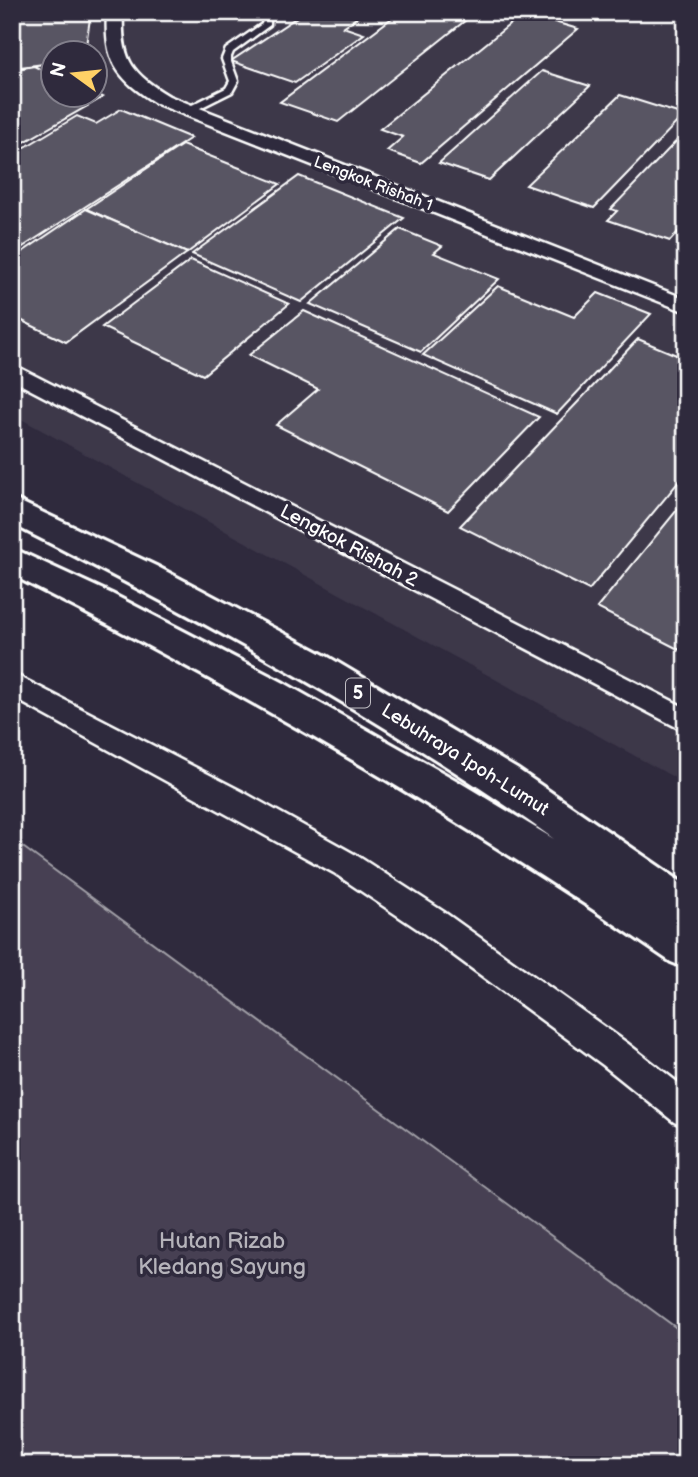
<svg xmlns="http://www.w3.org/2000/svg" width="698" height="1477" font-family="'Balsamiq Sans',sans-serif">
<style>
.built{fill:#3c3749;fill-rule:evenodd}
.green{fill:#464152;stroke:#a2a0a8;stroke-width:2}
.building{fill:#595564;stroke:#fff;stroke-width:2}
.lines{fill:none;stroke-linecap:round;stroke-linejoin:round}
.service-casing{stroke:#fff;stroke-width:5}
.minor-casing{stroke:#fff;stroke-width:5}
.trunk-casing{stroke:#fff;stroke-width:6}
.service{fill:#2f2a3d;fill-rule:evenodd}
.minor{fill:#2f2a3d;fill-rule:evenodd}
.trunk{fill:#2f2a3d;fill-rule:evenodd}
.labels{text-anchor:middle;dominant-baseline:central;stroke-width:7;stroke-linejoin:round;paint-order:stroke}
.far-street-label{font-size:16px;fill:#fff;stroke:#2f2a3d}
.shield{fill:#2f2a3d;stroke:#c1bfc5;stroke-width:2}
.shield-label{font-size:18px;font-weight:bold;fill:#fff}
.street-label{font-size:19px;fill:#fff;stroke:#2f2a3d}
.near-park-label{font-size:23px;fill:#b5b3ba;stroke:#2f2a3d}
</style>
<rect width="100%" height="100%" fill="#2f2a3d"/>
<filter id="ink" filterUnits="userSpaceOnUse"><feTurbulence type="fractalNoise" baseFrequency=".0143" numOctaves="2"/><feDisplacementMap in="SourceGraphic" scale="14" xChannelSelector="R" yChannelSelector="G"/><feConvolveMatrix kernelMatrix="1 2 1 2 8 2 1 2 1" color-interpolation-filters="sRGB"/></filter>
<g filter="url(#ink)">
<path class="built" d="M12,12h674v772l-674,-370zM52,52h42v42h-42z"/>
<path class="green" d="M12,839l674,496v130h-674z"/>
<g class="building">
<path d="M12,12h79l-6,40h-33v11l-40,5z"/>
<path d="M292,12h73l-22,15 21,7 -69,49 -64,-22 69,-46z"/>
<path d="M400,12h76l-138,110 -58,-20z"/>
<path d="M524,13l54,16 -157,134 -34,-12 16,-14 -23,-8z"/>
<path d="M34,66l18,9v19l42,-1 9,4 -91,52v-79z"/>
<path d="M542,71l48,15 -101,94 -50,-17z"/>
<path d="M620,95l64,20 -90,93 -68,-23z"/>
<path d="M121,109l70,29 -179,116v-99l65,-39 19,8z"/>
<path d="M686,131l-1,103 -7,-2 -8,9 -62,-21 9,-9 -6,-2z"/>
<path d="M182,145l98,39 -93,69 -101,-44z"/>
<path d="M299,176l105,42 -103,84 -109,-48z"/>
<path d="M86,209l101,44 -121,89 -54,-26v-57z"/>
<path d="M400,229l42,17 -8,7 65,26 -78,73 -111,-48z"/>
<path d="M191,260l98,44 -86,71 -101,-48z"/>
<path d="M498,286l76,31 24,-24 53,21 -94,100 -134,-59z"/>
<path d="M304,311l235,106 -91,94 -172,-86 42,-36 -69,-34z"/>
<path d="M638,339l48,20v114l-97,117 -129,-64z"/>
<path d="M686,499v154l-89,-45z"/>
</g>
<g class="lines">
<g class="service-casing">
<path id="service" d="M246,12h12l12,5v8l-37,27 -3,7 8,22 -6,11 -42,21h-6v-4l42,-21 4,-7 -8,-22 4,-10 36,-25 1,-4z"/>
</g>
<g class="minor-casing">
<g id="minor">
<path d="M107,12h16c-2,47 7,60 46,84l517,203v13l-529,-208c-41,-26 -53,-43 -50,-92z"/>
<path d="M12,364l674,344v24l-674,-352z"/>
<path d="M12,673l229,118 115,64 88,57 183,131 59,46v38l-12,-5 -71,-57 -181,-133 -88,-59 -322,-176z"/>
</g>
</g>
<g class="trunk-casing">
<path id="trunk" d="M12,498l144,68 174,92 187,111 169,116v83l-15,-6c-211,-145 -431,-272 -659,-387v-27l100,46 172,89 170,96 100,60c-170,-121 -355,-221 -542,-315z"/>
</g>
<use href="#service" class="service"/>
<use href="#minor" class="minor"/>
<use href="#trunk" class="trunk"/>
</g>
</g>
<g class="labels">
<g class="far-street-label">
<text transform="translate(373 184) rotate(21)">Lengkok Rishah 1</text>
</g>
<rect class="shield" x="346" y="678.5" width="24" height="29" rx="5"/>
<g class="shield-label">
<text x="358" y="693">5</text>
</g>
<g class="street-label">
<text transform="translate(349 546) rotate(28)">Lengkok Rishah 2</text>
<text transform="translate(465 760) rotate(32)">Lebuhraya Ipoh-Lumut</text>
</g>
<g class="near-park-label">
<text x="222" y="1241">Hutan Rizab<tspan x="222" dy="26">Kledang Sayung</tspan></text>
</g>
</g>
<rect width="698" height="1477" fill="none" stroke="#2f2a3d" stroke-width="42"/>
<rect x="21" y="21" width="656" height="1435" fill="none" stroke="#fff" stroke-width="2.5" filter="url(#ink)"/>
<g transform="translate(74 74) rotate(285)"><circle r="33" fill="#2f2a3d" stroke="#827f8b" stroke-width="2"/>
<path d="M0-5L12 26L0 18L-12 26Z" fill="#ffd166"/>
<text y="-10" font-size="19" font-weight="bold" text-anchor="middle" fill="#ffffff">N</text>
</g>
</svg>
